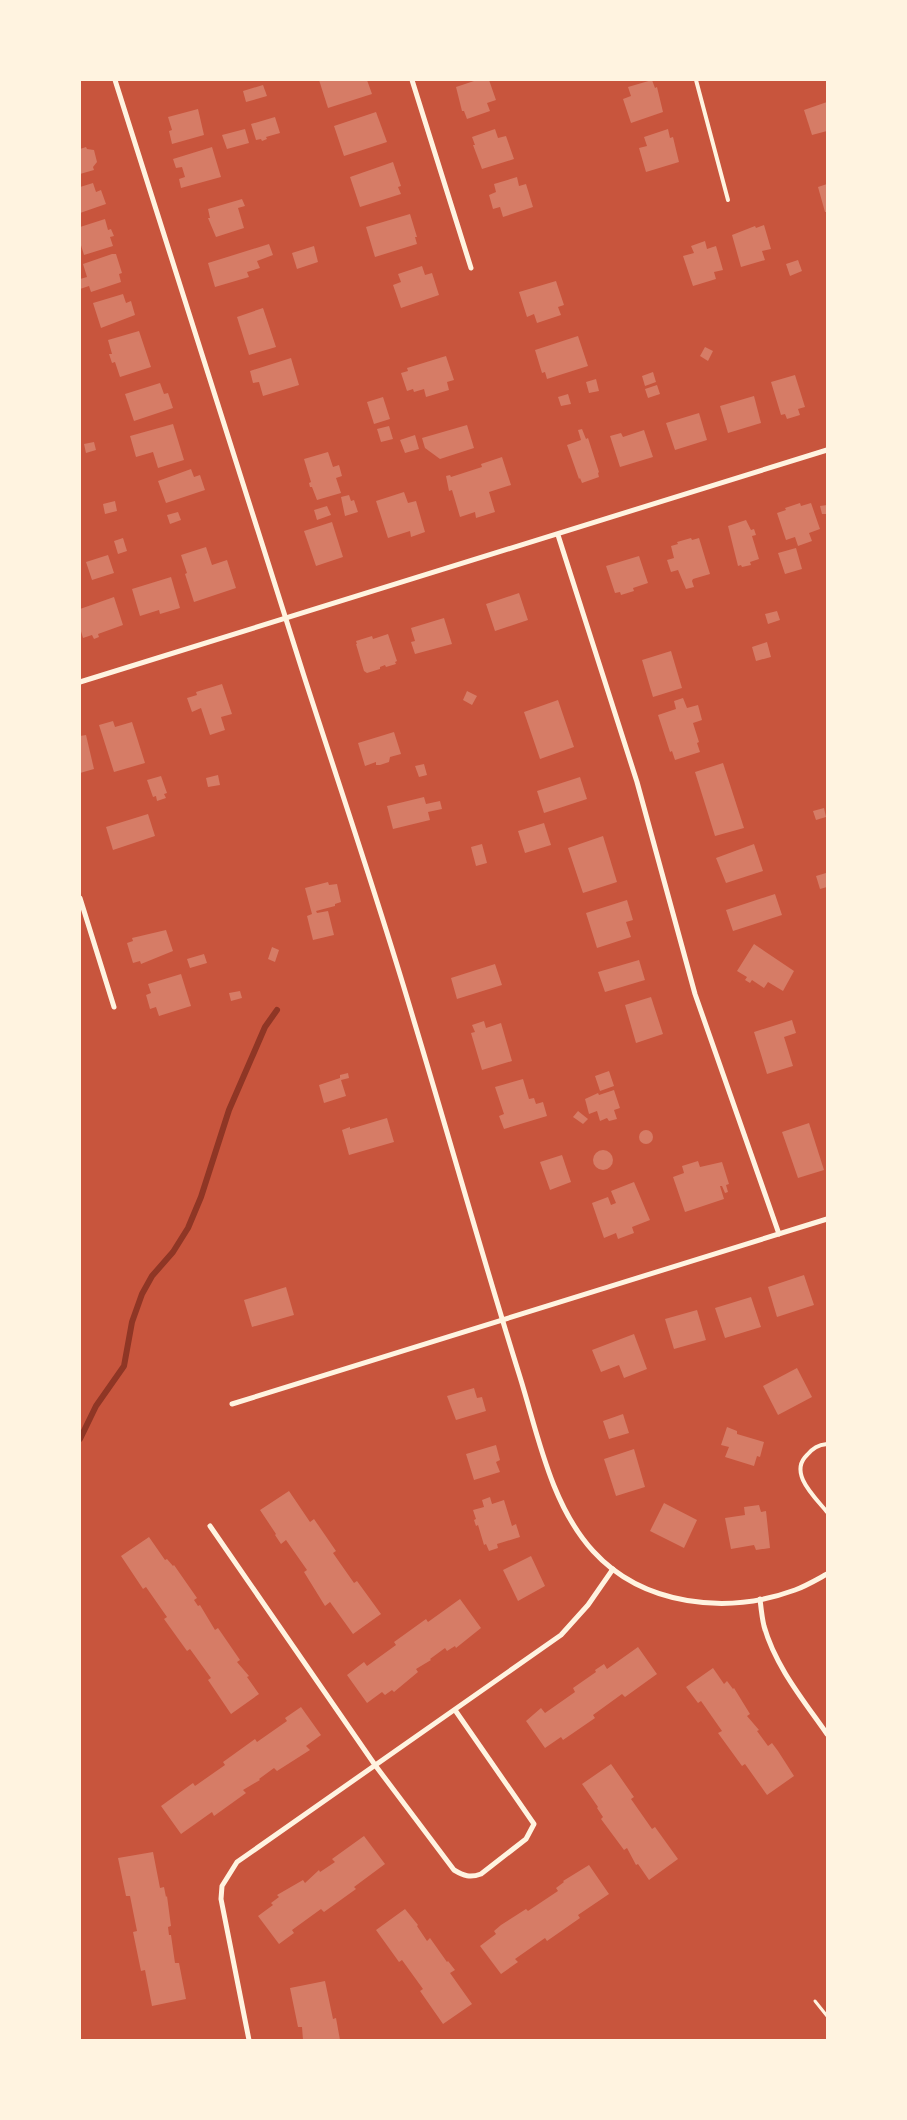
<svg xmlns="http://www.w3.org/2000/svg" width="907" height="2120" font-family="'Noto Sans',sans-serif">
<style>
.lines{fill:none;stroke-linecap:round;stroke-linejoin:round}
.stream{stroke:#8f3625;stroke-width:6}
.building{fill:#d67c66}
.path{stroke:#fff3e0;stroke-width:3}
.service{stroke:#fff3e0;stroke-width:4}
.minor{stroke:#fff3e0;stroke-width:5}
</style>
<rect width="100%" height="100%" fill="#c8553d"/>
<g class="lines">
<path class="stream" d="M80,1439l16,-33 28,-40 8,-44 10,-28 10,-18 21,-24 15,-24 13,-31 28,-87 36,-83 12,-17"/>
</g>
<g class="building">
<path d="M319,80h48l5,14 -44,14z"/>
<path d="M477,80h12l7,20 -9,3 3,8 -23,8 -3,-8h-2l-6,-24z"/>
<path d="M652,80l3,8 2,-1 6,25 -32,11 -8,-24 8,-3 -3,-9z"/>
<path d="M263,85l4,11 -21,6 -3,-11z"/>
<path d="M827,102v29l-15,4 -8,-25z"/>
<path d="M198,109l6,26 -32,9 -3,-13 3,-1 -4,-13z"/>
<path d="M376,112l11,30 -43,14 -10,-30z"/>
<path d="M275,117l5,16 -14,4 1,2 -5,2 -1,-2 -5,1 -5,-16z"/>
<path d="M245,129l4,14 -22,6 -5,-14z"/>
<path d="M495,129l3,9 8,-2 8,23 -32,10 -9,-24h2l-3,-8z"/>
<path d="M668,129l2,9 3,-1 6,25 -33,10 -7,-24 8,-2 -3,-9z"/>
<path d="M86,147l1,2 7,1 3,12 -4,5 1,3 -14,4v-25z"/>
<path d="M212,147l9,30 -40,11 -2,-9 6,-2 -3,-10 -6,1 -3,-9z"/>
<path d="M393,162l8,24 -3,1 3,7 -41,13 -10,-30z"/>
<path d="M517,177l2,9 7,-2 7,23 -30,10 -3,-10 -7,2 -4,-14 7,-3 -2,-8z"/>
<path d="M93,183l3,9 5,-2 5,14 -26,9v-26z"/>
<path d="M827,184v28h-2l-7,-25z"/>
<path d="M242,199l3,7 -7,2 6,20 -28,9 -8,-19h2l-2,-9z"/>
<path d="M410,214l7,23h-2l2,7 -42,13 -9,-30z"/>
<path d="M105,219l3,11 3,-1 3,7 -4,1 3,9 -29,9 -4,-13v-15z"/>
<path d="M764,225l7,24 -9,2 3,9 -24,7 -9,-32 23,-9 1,2z"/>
<path d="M705,241l2,8 9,-3 7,24 -9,2 2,7 -23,7 -10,-30 11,-3 -3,-7z"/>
<path d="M269,244l4,11 -16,6 3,7 -13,4 2,5 -34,10 -7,-24z"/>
<path d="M314,246l4,16 -21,7 -5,-16z"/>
<path d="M112,254h4l6,19 -3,1 2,8 -30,10 -2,-6 -9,3v-10l7,-2 -4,-13z"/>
<path d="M798,260l4,11 -12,5 -4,-12z"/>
<path d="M422,266l3,9 7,-2 7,22 -38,13 -8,-23 8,-3 -3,-8z"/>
<path d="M556,281l8,24 -6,2 3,8 -24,8 -3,-9 -7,3 -8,-25z"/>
<path d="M123,294l3,9 5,-2 4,14 -34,13 -8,-25z"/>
<path d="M263,308l13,39 -27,8 -12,-38z"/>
<path d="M139,331l12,36 -31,10 -5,-15 -3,1 -3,-9h3l-4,-14z"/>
<path d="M578,336l10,30 -41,13 -2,-7 -3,1 -7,-23z"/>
<path d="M705,347l8,4 -5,10 -8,-5z"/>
<path d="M446,356l8,24 -7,2 2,8 -23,7 -2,-8 -10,3 -1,-3 -6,2 -6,-18 7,-2 -1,-3z"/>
<path d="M291,358l8,27 -36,11 -4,-14 -6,1 -3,-12z"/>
<path d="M653,372l3,10 -11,4 -3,-10z"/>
<path d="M795,375l10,32 -7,2 2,6 -13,4 -2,-5 -4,1 -10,-33z"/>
<path d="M596,379l3,12 -10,2 -3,-11z"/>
<path d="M160,383l4,11 4,-1 5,15 -39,13 -9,-27z"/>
<path d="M657,385l3,9 -12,4 -3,-9z"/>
<path d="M568,394l3,10 -10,2 -3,-9z"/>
<path d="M754,396l7,27 -33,10 -8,-27z"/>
<path d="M383,397l7,22 -16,5 -7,-22z"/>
<path d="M699,413l8,27 -32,10 -9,-27z"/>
<path d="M173,424l11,36 -26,8 -5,-16 -17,5 -6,-21z"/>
<path d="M467,425l7,23 -34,11 -15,-11 -3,-10z"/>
<path d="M389,426l4,13 -12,3 -4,-13z"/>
<path d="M582,429l4,10 2,-1 11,34 -1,1 1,4 -17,6 -2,-5 -1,1 -12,-34 14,-5 -3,-10z"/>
<path d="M644,430l9,27 -33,10 -10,-31 11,-3 2,4z"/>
<path d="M415,435l4,14 -14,4 -5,-13z"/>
<path d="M94,442l2,8 -10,3 -2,-9z"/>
<path d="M328,452l5,15 6,-2 3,11 -6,2 5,15 -24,7 -5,-13h-2l-1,-4 2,-1 -7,-23z"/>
<path d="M502,457l9,28 -22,7 6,20 -19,6 -1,-6 -15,5 -8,-27 -3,1 -3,-15 4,-1 1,2 31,-10 -1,-3z"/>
<path d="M191,469l3,8 6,-2 5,15 -39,13 -8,-22z"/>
<path d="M404,492l4,11 8,-2 9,31 -14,5 -1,-6 -22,7 -12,-37z"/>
<path d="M349,495l2,6 3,-1 4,12 -13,4 -4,-19z"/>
<path d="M115,501l2,10 -12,3 -2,-10z"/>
<path d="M800,503l1,3 10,-3 9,26 -11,4 3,8 -14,5 -3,-9 -9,3 -9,-27 9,-3 -1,-2z"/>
<path d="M827,505v9h-5l-2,-8z"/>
<path d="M327,506l4,9 -14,5 -3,-10z"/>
<path d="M178,512l3,8 -11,4 -3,-9z"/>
<path d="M746,520l5,10 3,-1 2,6 -4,1 7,23 -9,3 1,3 -9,2 -1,-2 -3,1 -10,-40z"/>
<path d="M332,522l11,35 -27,9 -12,-35z"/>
<path d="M123,538l4,13 -9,3 -4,-13z"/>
<path d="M691,538l1,2 7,-2 11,36 -17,5 -1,2 2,6 -8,2 -8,-19 -7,2 -4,-12 7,-2 -3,-12 7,-2 -1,-2z"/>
<path d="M206,547l6,18 15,-5 9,28 -42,14 -9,-28 2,-1 -6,-18z"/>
<path d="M796,548l6,21 -17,5 -7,-21z"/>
<path d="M108,555l6,18 -22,7 -6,-18z"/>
<path d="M639,556l9,27 -15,5 1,3 -13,4 -1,-3 -5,1 -9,-27z"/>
<path d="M171,577l9,31 -20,6 -1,-4 -19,6 -8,-27z"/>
<path d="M519,593l9,27 -33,11 -9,-27z"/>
<path d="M114,597l9,28 -25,9 1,3 -5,2 -2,-4 -9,3 -3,-10v-19z"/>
<path d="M777,611l3,9 -12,4 -3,-10z"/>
<path d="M444,618l8,26 -37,10 -4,-12 4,-1 -4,-13z"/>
<path d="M388,634l9,27 -2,1 1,2 -10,3 -1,-2 -5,2v2l-13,4 -3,-2 -8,-27h1l-1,-3 16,-5 1,3z"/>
<path d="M767,642l4,15 -15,4 -4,-14z"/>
<path d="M671,651l11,37 -29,9 -11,-37z"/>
<path d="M222,684l10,30 -11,3 4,13 -15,5 -9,-27 -9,4 -5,-14 10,-3 -1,-3z"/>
<path d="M467,691l10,5 -5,9 -9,-5z"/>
<path d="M683,698l4,10 11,-3 4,15 -9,3 6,19 -2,1 3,9 -25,8 -3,-9 -2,1 -12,-37 18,-6 -2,-8z"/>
<path d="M558,700l16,47 -34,12 -16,-47z"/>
<path d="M113,721l2,6 17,-5 13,41 -31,9 -15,-47z"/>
<path d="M394,732l7,22 -11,3 -1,5 -9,3h-4v-3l-11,4 -7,-23z"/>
<path d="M86,735l8,34 -14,4v-37z"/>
<path d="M723,763l21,65 -29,8 -20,-64z"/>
<path d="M424,764l3,11 -8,2 -4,-11z"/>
<path d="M218,775l2,10 -12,2 -2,-9z"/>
<path d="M161,776l6,17 -3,1 2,4 -9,3 -1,-5 -3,1 -6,-17z"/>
<path d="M580,777l7,22 -43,14 -7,-22z"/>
<path d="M424,797l2,7 14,-3 2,8 -14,3 2,8 -37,9 -6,-23z"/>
<path d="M824,808l2,9 -10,3 -3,-9z"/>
<path d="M148,814l7,22 -42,14 -7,-23z"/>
<path d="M544,823l7,22 -26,8 -7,-22z"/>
<path d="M603,836l14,46 -34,11 -15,-45z"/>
<path d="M482,844l5,19 -11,3 -5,-19z"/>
<path d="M754,844l9,27 -37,12 -10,-25z"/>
<path d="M826,873l1,14 -7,2 -4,-13z"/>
<path d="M328,882l1,3 8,-1 4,18 -6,2v2l-19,5 1,2 11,-2 6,24 -21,5 -6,-24 5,-2 -7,-26z"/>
<path d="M775,894l7,21 -49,16 -7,-21z"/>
<path d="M627,900l6,20 -7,2 5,15 -34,11 -11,-35z"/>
<path d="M166,930l7,21 -32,13 -1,-3 -7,2 -6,-20 6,-2 -1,-3z"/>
<path d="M754,944l40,27 -11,20 -15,-9 -4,6 -12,-8 -2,3 -5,-3 2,-3 -10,-6z"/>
<path d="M272,947l7,3 -4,12 -7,-3z"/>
<path d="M204,954l3,9 -17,5 -3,-9z"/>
<path d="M639,960l6,20 -40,12 -7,-20z"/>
<path d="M495,964l7,21 -45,14 -6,-21z"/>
<path d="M181,974l10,32 -32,10 -3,-9 -6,2 -4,-14 5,-2 -3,-9z"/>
<path d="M240,991l2,7 -11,3 -2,-8z"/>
<path d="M651,997l12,37 -27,9 -11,-38z"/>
<path d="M792,1020l4,13 -12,4 9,29 -26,8 -13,-42z"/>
<path d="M484,1021l2,7 15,-5 11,38 -30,9 -11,-37 4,-1 -3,-7z"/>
<path d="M609,1071l5,15 -14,5 -5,-15z"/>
<path d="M348,1073l1,5 -8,2 5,16 -22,7 -5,-18 21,-7v-3z"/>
<path d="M523,1079l6,20 5,-1 2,6 7,-2 4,14 -43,13 -5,-13 5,-2 -9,-27z"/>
<path d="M614,1090l6,18 -6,2 3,9 -8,2 -2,-3 -7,3 -3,-10 -8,3 -4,-15 13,-6 1,2z"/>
<path d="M578,1111l10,8 -5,5 -10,-7z"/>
<path d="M387,1118l7,24 -45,13 -7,-25 8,-3v2z"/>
<path d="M809,1123l15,47 -26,8 -16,-46z"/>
<circle cx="646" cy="1137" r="7"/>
<circle cx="603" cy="1160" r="10"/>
<path d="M562,1155l9,27 -21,8 -10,-28z"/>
<path d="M698,1161l2,6 22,-5 7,22 -3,1 2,7 -3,1 -3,-7h-2l4,13 -39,13 -12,-35 11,-4 -2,-7z"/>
<path d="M634,1182l16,38 -18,7 2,6 -16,6 -2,-6 -12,5 -12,-35 16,-6 3,8 5,-2 -5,-12z"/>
<path d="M804,1275l10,30 -37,12 -9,-30z"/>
<path d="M286,1287l8,28 -42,12 -8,-27z"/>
<path d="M751,1297l10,30 -36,11 -10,-30z"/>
<path d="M697,1310l9,30 -32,9 -9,-30z"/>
<path d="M634,1334l13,35 -23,9 -5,-13 -18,7 -9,-22z"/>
<path d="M797,1368l15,29 -34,18 -15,-29z"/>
<path d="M474,1388l3,10 5,-1 4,14 -30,9 -9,-24z"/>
<path d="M623,1414l6,19 -20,6 -6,-18z"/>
<path d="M727,1427l10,4v3l27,8 -4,15 -3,-1 -3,10 -29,-9 4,-10 -8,-2z"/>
<path d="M496,1445l4,15 -4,2 4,10 -26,8 -8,-26z"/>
<path d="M634,1449l11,38 -29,9 -12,-37z"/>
<path d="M289,1491l21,31 4,-3 22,32 -3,2 21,30 3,-2 24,33 -28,20 -23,-32 -5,4 -21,-34 3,-2 -21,-30 -5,4 -6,-9 1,-1 -16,-24z"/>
<path d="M490,1497l2,7 12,-4 8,26 4,-2 4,13 -23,7 1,4 -9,3 -3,-7 -2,1 -6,-20 -2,1 -2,-6 2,-1 -3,-9 11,-3 -2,-7z"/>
<path d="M664,1503l33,17 -13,28 -34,-17z"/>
<path d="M759,1505l2,7 5,-1 4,37 -14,2 -2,-5 -23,4 -6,-31 20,-3 -1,-8z"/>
<path d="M149,1537l16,23 2,-1 6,7 1,-1 23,33 -3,2 4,6 2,-1 15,25 3,-2 22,32 -3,2 12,14 -2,1 12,17 -28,20 -23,-34 3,-2 -21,-29 -3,2 -23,-32 3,-2 -21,-30 -3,2 -22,-33z"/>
<path d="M531,1556l14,30 -27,15 -15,-31z"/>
<path d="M460,1599l21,29 -25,20 -1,-2 -8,5 -2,-3 -15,11 1,1 -15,9 2,3 -24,20 -2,-2 -7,5 -3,-3 -15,11 -20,-28 17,-13 3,4 29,-21 -2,-3 32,-23 2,3z"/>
<path d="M638,1647l19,27 -32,23 -3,-3 -29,21 2,3 -32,22 -2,-3 -16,11 -19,-27 15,-13 4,5 30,-21 -2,-4 23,-16 -1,-2 9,-6 3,5z"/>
<path d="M713,1668l11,16 3,-3 6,8 1,-1 16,26 -3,2 12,14 -2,1 11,15 4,-3 6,8 16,25 -27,19 -22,-31 -3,2 -24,-33 4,-2 -21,-30 -3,2 -12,-16z"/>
<path d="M301,1707l20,28 -15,11 4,4 -33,21 -3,-3 -15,11 1,1 -17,10 3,3 -32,23 -2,-4 -31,22 -20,-28 32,-23 2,3 30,-21 -2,-3 32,-23 2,3 30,-21 -2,-3z"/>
<path d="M611,1764l23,33 -3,2 21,30 3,-2 23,32 -29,21 -11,-16 -2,1 -9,-17 -3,2 -23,-31 2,-2 -6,-9 1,-1 -16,-23z"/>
<path d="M364,1836l21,28 -31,23 2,2 -32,23 -3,-3 -29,21 2,3 -15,11 -21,-28 15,-11 -2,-2 8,-6 -2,-2 26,-15 2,3 14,-13 1,2 15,-10 -3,-3z"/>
<path d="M153,1852l7,36 4,-1 2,10 1,-1 4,30 -3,1 1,8h2l4,28h4l7,36 -34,7 -7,-36 -4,1 -8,-39 4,-1 -7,-35h-4l-8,-38z"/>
<path d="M589,1865l20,29 -31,21 2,3 -33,23 -2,-3 -30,21 3,3 -17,12 -21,-28 16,-12 -2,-3 7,-6 25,-16 2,2 30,-20 -2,-3 8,-6 -1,-1z"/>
<path d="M405,1909l13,16 -1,1 10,15 3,-3 17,24 1,-1 7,9 -5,3 22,31 -29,20 -23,-33 3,-2 -21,-29 -3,2 -23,-32z"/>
<path d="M325,1981l8,38 3,-1 4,22h-37l-1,-13h-4l-8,-39z"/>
</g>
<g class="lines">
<path class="path" d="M815,2001l12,15"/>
<g class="service">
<path d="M696,80l32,120"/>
<path d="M827,1444c-9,1 -14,4 -20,11 -19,18 8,42 20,57"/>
</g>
<g class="minor">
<path d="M115,80c63,199 126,397 189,596 37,115 76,229 110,345 36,119 69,238 106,356 18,58 31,128 73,174 50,55 134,64 202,39 11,-4 21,-10 32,-16"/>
<path d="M412,80l59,188"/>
<path d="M558,535l79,247 58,212 84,240"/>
<path d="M80,682l747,-232"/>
<path d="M80,898l34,109"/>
<path d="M232,1404l595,-185"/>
<path d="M210,1526l165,239 79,105c10,6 16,8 27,4l45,-35 8,-15 -79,-114"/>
<path d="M760,1599c1,9 2,19 4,27 11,40 40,75 63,108"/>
<path d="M249,2040l-28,-141 1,-13 15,-24 324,-227 27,-30 25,-36"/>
</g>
</g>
<rect width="907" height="2120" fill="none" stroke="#fff3e0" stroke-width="162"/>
</svg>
